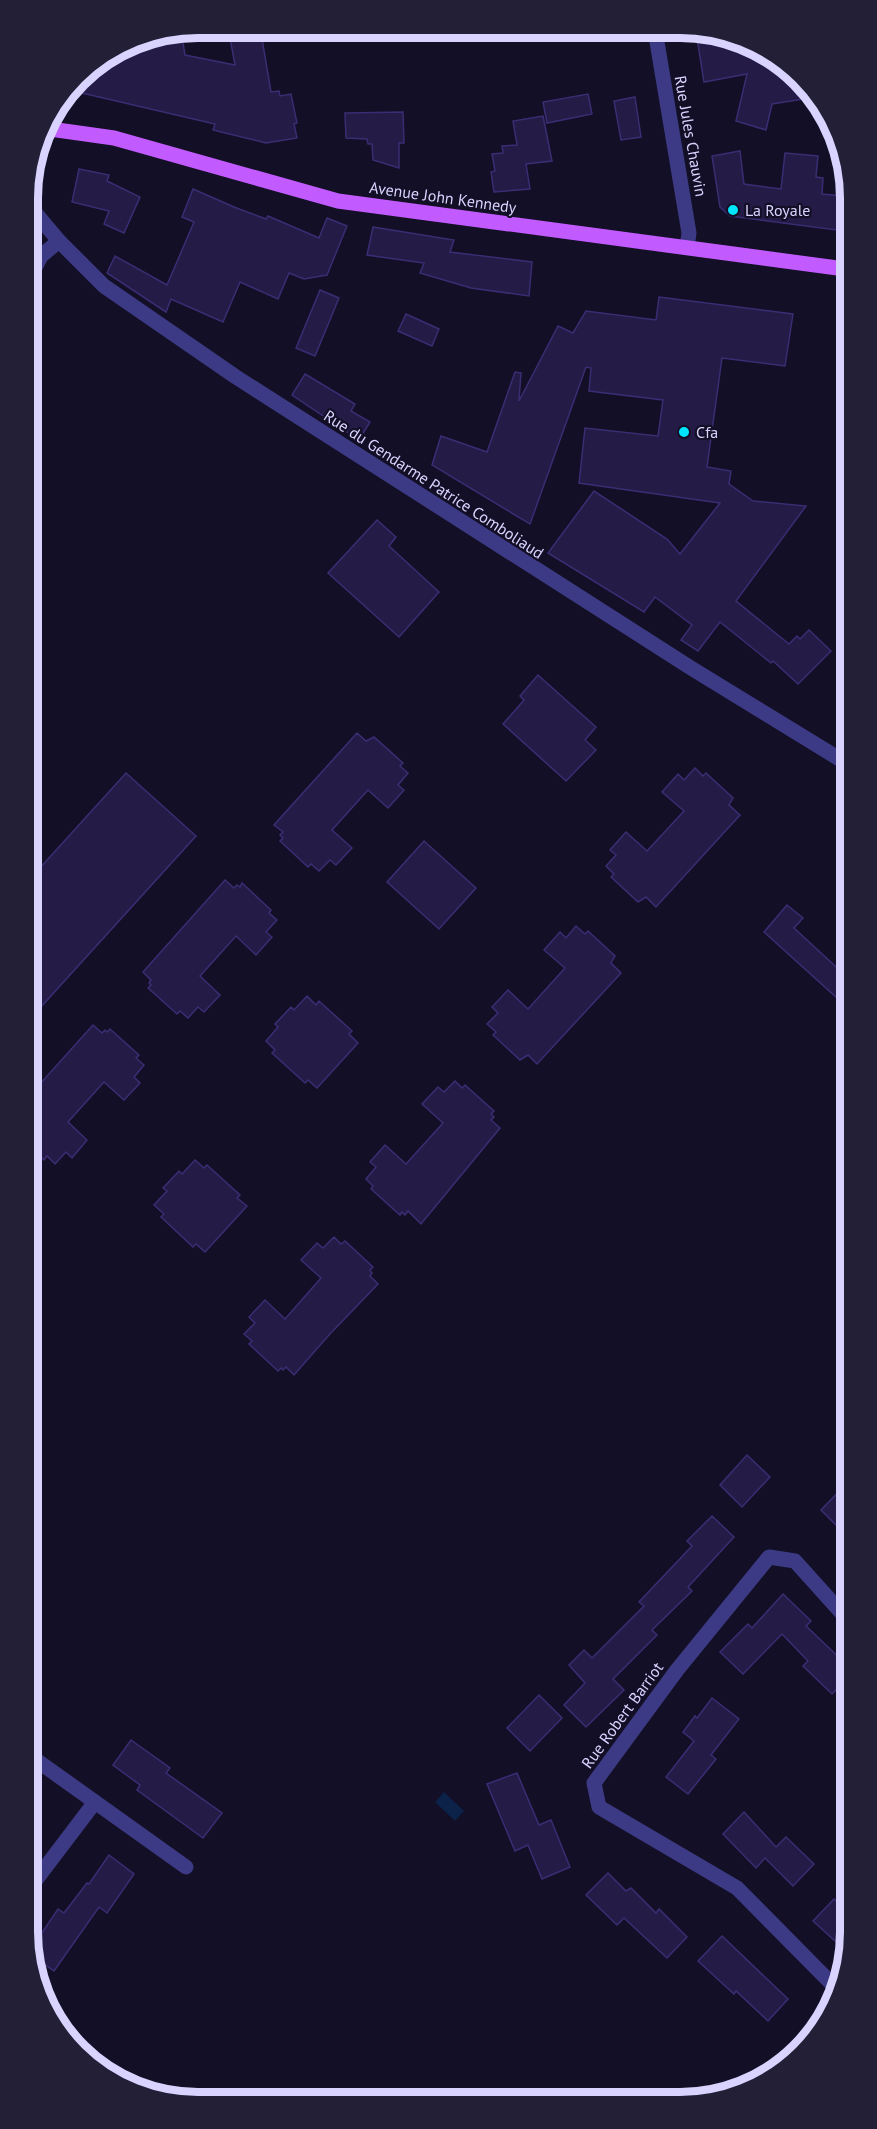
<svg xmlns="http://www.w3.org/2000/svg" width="877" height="2129" font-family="'PT Sans',sans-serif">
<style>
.water{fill:#0c2248}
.building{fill:#241b47;stroke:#3b2d73;stroke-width:1.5}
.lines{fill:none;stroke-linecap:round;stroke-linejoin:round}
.minor{stroke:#3d3a85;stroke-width:15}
.major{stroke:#c25bff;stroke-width:15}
.poi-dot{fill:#00e5ff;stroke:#130f26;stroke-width:2}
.labels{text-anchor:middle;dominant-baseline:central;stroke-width:4.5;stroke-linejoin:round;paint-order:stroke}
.street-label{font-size:16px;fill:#d9d4ff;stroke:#130f26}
.poi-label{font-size:16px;fill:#d9d4ff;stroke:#130f26;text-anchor:start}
.rim{fill:none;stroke:#d9d4ff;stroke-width:8}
</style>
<rect width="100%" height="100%" fill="#130f26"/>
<path class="water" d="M444,1792l20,19 -9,10 -20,-19z"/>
<g class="building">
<path d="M228,27h32l11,65 8,-1 1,5 11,-2 6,29 -3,1 3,14 -31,5 -53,-13 2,-6 -146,-34 16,-20 48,-30 48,-10 4,25 50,10z"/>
<path d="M712,30l79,39 19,29 -38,6 -6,26 -30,-9 11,-47 -43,8 -8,-50z"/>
<path d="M588,94l4,20 -45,9 -4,-21z"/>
<path d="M635,97l6,40 -20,3 -7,-39z"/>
<path d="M403,112l1,31h-5v25l-26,-8 -1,-16h-4l-1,-5 -21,-1 -1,-25z"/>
<path d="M543,116l9,45 -26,3 4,25 -36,3 -3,-20 4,-1 -3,-17 11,-1 -1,-7 15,-1 -4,-24z"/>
<path d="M740,151l4,33 37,5 4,-36 33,3 -2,21 7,1 -1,16 22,2v35l-114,-15 -10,-9 -8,-51z"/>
<path d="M79,169l30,6 -2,6 33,16 -16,36 -20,-9 5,-13 -37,-9z"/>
<path d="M193,189l41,18 32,12 2,-3 51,22 8,-20 20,8 -20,49 -23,4 -15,-6 -11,26 -38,-17 -17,40 -52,-23 -5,13 -59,-39 8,-17 52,29 27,-63 -12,-5z"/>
<path d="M373,227l81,13 -4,12 82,10 -3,34 -58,-8 -51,-15 4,-10 -57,-8z"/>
<path d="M320,290l19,8 -24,58 -19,-8z"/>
<path d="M659,297l134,17 -8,52 -63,-8 -15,109 24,4 -2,13 24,17 53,5 -70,95 53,43 8,-8 3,3 9,-9 22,21 -33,33 -25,-23 -2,2 -51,-41 -22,29 -17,-11 11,-15 -37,-28 -11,15 -96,-59 46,-62 73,48 13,15 40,-51 -141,-20 6,-55 73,8 5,-36 -74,-9 2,-23 -5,-1 -56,157 -98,-59 9,-29 46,16 28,-80 6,1 -2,28 39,-75 15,7 13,-22 70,9z"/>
<path d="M406,314l33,15 -7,17 -34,-15z"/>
<path d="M305,374l50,30 -4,7 19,11 -11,18 -67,-45z"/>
<path d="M377,520l19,17 -7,9 50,46 -40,45 -71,-64z"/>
<path d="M538,675l58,52 -11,13 11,10 -30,31 -63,-57 21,-24 -4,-4z"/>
<path d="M357,733l9,8 8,-4 29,26 -3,3 8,7 -10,12 6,5 -16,18 -20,-18 -36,40 20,18 -16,17 -6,-5 -11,11 -8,-7 -3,3 -28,-26 3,-3 -3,-3 3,-3 -9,-7z"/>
<path d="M695,768l8,8 3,-3 27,25 -4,7 11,10 -84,92 -10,-10 -8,5 -27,-25 3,-3 -8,-8 10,-11 -6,-5 16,-18 21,19 37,-40 -22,-19 16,-18 6,6z"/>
<path d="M126,773l70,63 -166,183 -1,-139z"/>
<path d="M424,841l52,47 -37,41 -52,-47z"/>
<path d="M225,880l9,8 3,-3 3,2 2,-4 29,27 -2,3 8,7 -11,12 6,5 -16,18 -20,-19 -36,40 20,19 -16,17 -6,-5 -10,11 -8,-7 -3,3 -29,-26 3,-3 -2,-2 2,-3 -8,-8z"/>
<path d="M787,905l16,13 -9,10 53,49v30l-83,-75z"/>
<path d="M576,926l9,8 3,-3 27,25 -4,7 10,10 -84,91 -9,-9 -8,5 -27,-25 3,-3 -9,-8 11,-11 -6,-6 16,-17 20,19 37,-41 -21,-18 16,-18 6,6z"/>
<path d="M307,996l9,9 3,-4 33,30 -3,3 9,9 -41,45 -9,-8 -3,3 -33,-30 3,-3 -9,-9 12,-14 -3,-3 16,-17 3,3z"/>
<path d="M93,1025l9,8 3,-3 2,2 3,-3 29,26 -3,3 8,7 -10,12 6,6 -16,17 -20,-18 -36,40 19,18 -15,18 -6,-6 -11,12 -8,-8 -3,4 -14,-13v-52z"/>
<path d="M455,1081l7,7 3,-3 29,26 -3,3 3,3 -3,3 9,8 -79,96 -13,-13 -3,4 -3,-3 -2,3 -29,-26 2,-3 -7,-7 10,-12 -6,-5 15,-17 21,19 37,-41 -21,-19 16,-17 6,5z"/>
<path d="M195,1160l9,8 3,-3 33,30 -3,3 10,8 -42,46 -9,-8 -3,3 -32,-30 3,-3 -10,-9 13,-14 -4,-3 16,-17 3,3z"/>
<path d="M334,1237l7,7 4,-3 28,26 -3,3 2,3 -2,3 8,8 -49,51 -35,40 -8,-8 -3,3 -2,-2 -3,3 -29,-27 3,-3 -8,-7 11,-11 -6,-6 16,-17 20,19 36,-41 -20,-18 16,-17 6,5z"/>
<path d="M747,1455l23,22 -28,30 -22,-22z"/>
<path d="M848,1482v55l-27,-27z"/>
<path d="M712,1516l22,21 -46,50 4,4 -40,39 5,5 -44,44 11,11 -38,37 -22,-22 21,-22 -16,-18 15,-15 8,8 52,-52 -5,-4 53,-56 -5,-5z"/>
<path d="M783,1594l28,27 -5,5 43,41v9l-17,18 -29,-28 5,-5 -26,-27 -39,40 -23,-22 28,-28 4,4z"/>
<path d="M539,1695l23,23 -32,33 -23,-23z"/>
<path d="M712,1698l27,21 -28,36 5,4 -28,35 -22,-17 28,-36 -11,-9 12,-16 2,2z"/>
<path d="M131,1740l39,28 -4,5 56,40 -19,25 -66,-48 3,-5 -27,-20z"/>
<path d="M517,1773l22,52 12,-5 19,47 -28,12 -14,-34 -13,6 -28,-67z"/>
<path d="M744,1812l32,35 10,-10 28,27 -21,22 -28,-28 -9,10 -33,-34z"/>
<path d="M109,1855l25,19 -27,39 -8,-6 -45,64 -21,-15v-10l25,-37 6,4 23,-30 2,1z"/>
<path d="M608,1873l18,18 5,-3 25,25 3,-4 28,28 -20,21 -43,-40 -7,7 -31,-30z"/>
<path d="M834,1899l16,15v28l-4,9 -33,-30z"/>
<path d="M722,1936l66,63 -20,22 -32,-30 -2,3 -36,-33z"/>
</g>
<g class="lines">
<g class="minor">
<path d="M655,30l34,203 -2,14"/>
<path d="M27,203l32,38 45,45 132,91 455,291 155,95"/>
<path d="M28,281l13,-25 18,-15"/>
<path d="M32,1757l154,110"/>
<path d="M32,1885l63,-83"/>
<path d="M833,1985l-96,-97 -138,-81 -5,-24 83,-113 92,-113 26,4 54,60"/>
</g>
<path class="major" d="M43,128l71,10 224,63 507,68"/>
</g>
<g class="poi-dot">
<circle cx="733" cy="210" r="6"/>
<circle cx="684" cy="432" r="6"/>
</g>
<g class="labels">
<g class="street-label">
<text transform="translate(691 136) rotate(80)">Rue Jules Chauvin</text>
<text transform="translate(443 197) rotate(8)">Avenue John Kennedy</text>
<text transform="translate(434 484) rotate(33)">Rue du Gendarme Patrice Comboliaud</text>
<text transform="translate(622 1715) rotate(-54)">Rue Robert Barriot</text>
</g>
<g class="poi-label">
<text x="745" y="210">La Royale</text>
<text x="696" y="432">Cfa</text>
</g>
</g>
<path d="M0 0H877V2129H0ZM198 38H680A160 160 0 0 1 840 198V1932A160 160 0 0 1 680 2092H198A160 160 0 0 1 38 1932V198A160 160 0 0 1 198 38Z" fill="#231f37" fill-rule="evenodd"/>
<path class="rim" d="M198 38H680A160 160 0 0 1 840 198V1932A160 160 0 0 1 680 2092H198A160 160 0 0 1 38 1932V198A160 160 0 0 1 198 38Z"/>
</svg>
